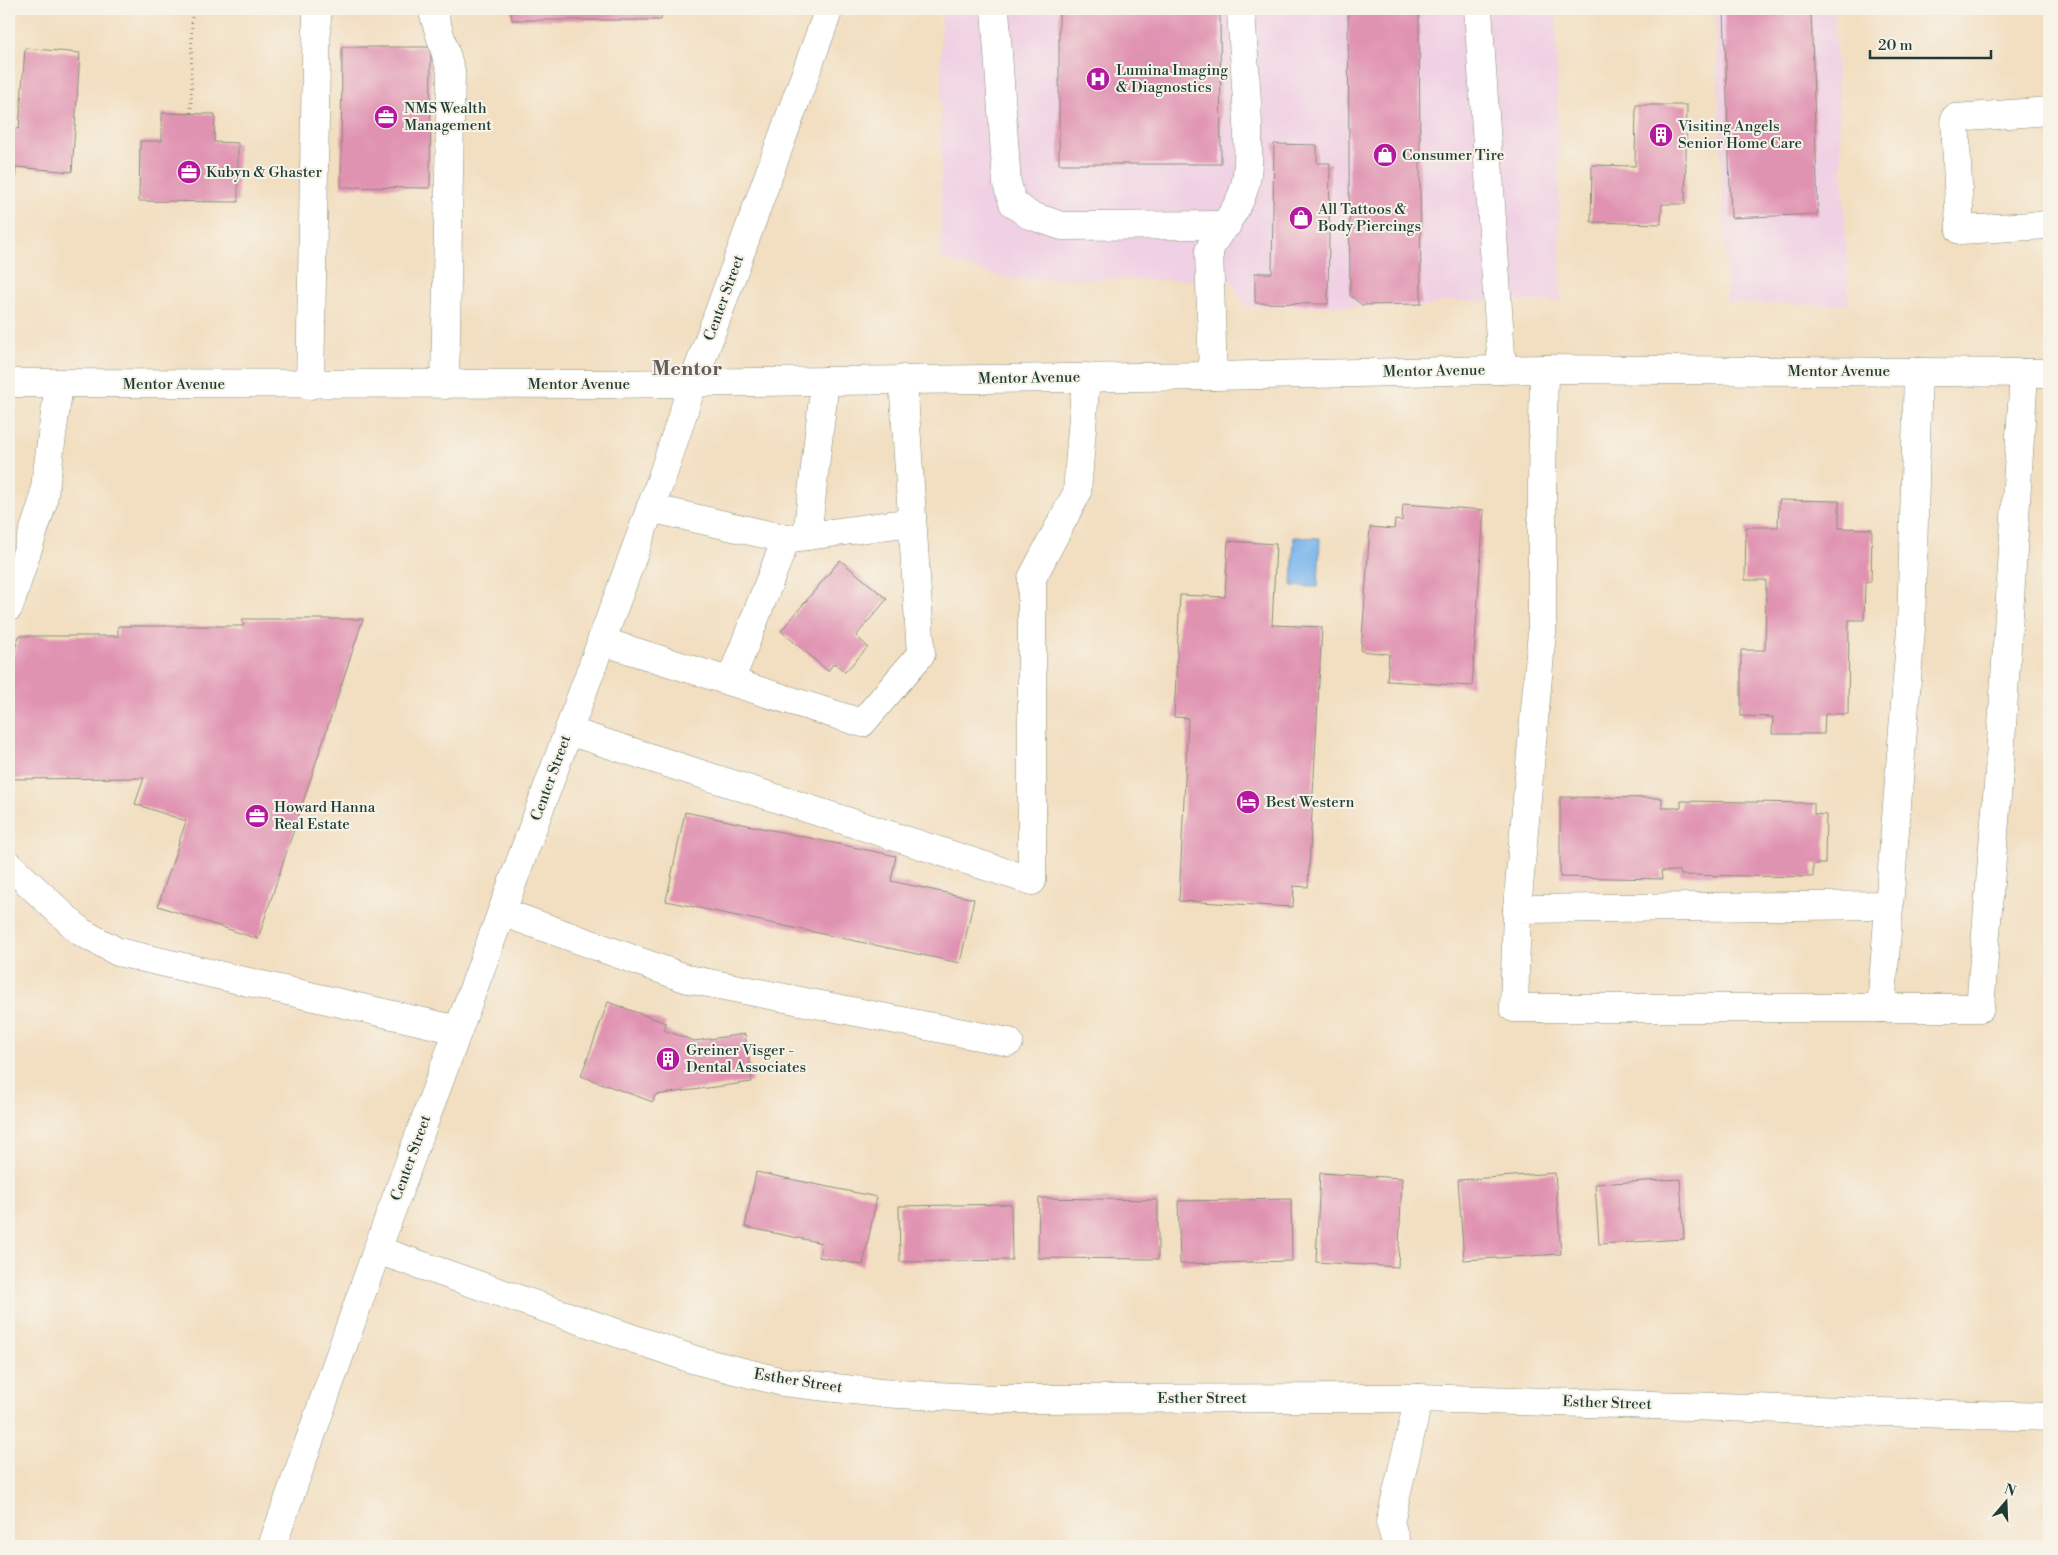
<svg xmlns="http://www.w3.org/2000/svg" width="2058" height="1555" font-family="'Libre Bodoni',serif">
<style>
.built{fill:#f0d0e4}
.water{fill:#7ab5ec;stroke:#4c7990}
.building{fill:#e092b1}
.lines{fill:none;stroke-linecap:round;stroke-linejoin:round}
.minor-casing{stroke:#888e7a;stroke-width:29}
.major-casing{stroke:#888e7a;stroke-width:29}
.path{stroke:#888e7a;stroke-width:3;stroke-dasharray:1 4;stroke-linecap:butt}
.minor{stroke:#fff;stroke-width:28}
.major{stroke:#fff;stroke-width:28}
.labels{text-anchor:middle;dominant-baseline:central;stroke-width:4;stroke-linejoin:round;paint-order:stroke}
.poi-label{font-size:15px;fill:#1f3d34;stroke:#f7f3e8;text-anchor:start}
.street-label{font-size:15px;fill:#1f3d34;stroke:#f7f3e8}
.district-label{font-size:20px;font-weight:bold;fill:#635b60;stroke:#f7f3e8}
</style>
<rect width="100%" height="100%" fill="#f7f3e8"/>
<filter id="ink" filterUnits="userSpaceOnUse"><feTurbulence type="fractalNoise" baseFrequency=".02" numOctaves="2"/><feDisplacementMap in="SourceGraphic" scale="10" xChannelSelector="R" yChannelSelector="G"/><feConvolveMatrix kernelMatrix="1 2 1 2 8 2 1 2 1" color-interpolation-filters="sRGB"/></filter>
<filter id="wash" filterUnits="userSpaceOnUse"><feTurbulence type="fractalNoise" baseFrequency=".0096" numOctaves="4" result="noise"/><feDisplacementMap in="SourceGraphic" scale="20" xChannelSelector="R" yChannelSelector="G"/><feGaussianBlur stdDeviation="1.12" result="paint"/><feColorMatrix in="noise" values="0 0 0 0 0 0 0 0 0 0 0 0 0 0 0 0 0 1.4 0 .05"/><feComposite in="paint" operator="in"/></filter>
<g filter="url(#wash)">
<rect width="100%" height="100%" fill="#f2dec0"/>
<g class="built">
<path d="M941,9h615l5,292h-117l-20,6 -179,-1 -14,-26 -222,-1 -68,-20z"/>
<path d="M1715,9h119l15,296 -122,-2z"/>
</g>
<path class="water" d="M1294,537l26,1 -2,49 -26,-1z"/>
<g id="blocks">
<g class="building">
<path d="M511,9h150v11h-149z"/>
<path d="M1059,9h161l1,155h-162z"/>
<path d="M1348,9h78v5h-7l2,290 -59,1 -12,-10z"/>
<path d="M1724,9h87l7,205 -87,4z"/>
<path d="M342,47h89l-1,141 -89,-1z"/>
<path d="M25,48l55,5 -8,119 -56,-5 -2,39 -5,-1v-77l10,1z"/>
<path d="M1636,105h51l-2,99h-23l-1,20 -70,-2 1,-57 43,1z"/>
<path d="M162,113l53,1 -1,28 24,1v59l-99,-1 1,-60h22z"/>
<path d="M1274,144l43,1v18h13l-2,141 -73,-1v-30h17z"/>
<path d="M1779,500l60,1v27l33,1 -1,53h-6l-1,38h-15l-1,94h-23l-1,20h-52l1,-17 -32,-1v-66h24l1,-70h-21l1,-53h32z"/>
<path d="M1403,504l81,6 -12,176 -85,-5 2,-27 -28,-3 9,-124 24,2 1,-9 7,1z"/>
<path d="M1228,541l48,3 -4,81 50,2 -14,260 -14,-1 -1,21 -114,-6 9,-183 -14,-1 6,-122 45,2z"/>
<path d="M840,560l47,39 -31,37 12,11 -23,25 -11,-9 -6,8 -47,-40z"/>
<path d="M242,619h121l-105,320 -100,-33 28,-85 -51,-17 9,-26 -135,1v-111l10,-32h99v-10h126z"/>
<path d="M1560,797l102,1v10h19v-7l133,2v11l12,1 -1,49h-12v13l-132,-2 -1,-4h-19l1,8 -102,-2z"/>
<path d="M685,812l211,44 -5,25 83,18 -14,64 -294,-62z"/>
<path d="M608,1002l58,21 -2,7 30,11 51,-7 7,48 -97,13 -2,7 -72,-26z"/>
<path d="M756,1172l121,25 -14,68 -44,-8 3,-14 -77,-16z"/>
<path d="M1320,1173l82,5 -4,89 -82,-5z"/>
<path d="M1555,1173l6,81 -97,6 -6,-80z"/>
<path d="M1680,1179l4,60 -85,5 -4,-60z"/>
<path d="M1039,1198l119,2v59l-120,-1z"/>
<path d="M1291,1199l1,62 -112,3 -2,-63z"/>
<path d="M1011,1204l1,56 -112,2 -1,-56z"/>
</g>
</g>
</g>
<g filter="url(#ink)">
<use href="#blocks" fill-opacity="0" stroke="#888e7a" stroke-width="1"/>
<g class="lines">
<g class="minor-casing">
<g id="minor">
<path d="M432,9l19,62 -6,314"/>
<path d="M995,9l12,175 6,19 16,12 33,11 165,-1"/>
<path d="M1478,9l24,361"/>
<path d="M2049,111l-94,7 5,112 89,-5"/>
<path d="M1918,372l-7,256 -30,380h99l20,-249 24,-386"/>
<path d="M1213,376l-4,-125c8,-21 27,-36 34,-59 7,-20 5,-44 5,-65 -1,-39 -5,-79 -7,-118"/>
<path d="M310,385l7,-376"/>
<path d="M650,508l136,31"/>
<path d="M807,536l18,-155"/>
<path d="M9,607l34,-105 16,-118"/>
<path d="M601,641l261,82 59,-69 -18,-275"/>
<path d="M730,682l56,-143 126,-17"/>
<path d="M568,731l464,150v-303l45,-85 9,-116"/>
<path d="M9,865l72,67 37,20 340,78"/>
<path d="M1517,909l25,-277v-148l2,-115"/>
<path d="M502,912l186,67 321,63"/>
<path d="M1881,1008h-367l3,-99 372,-4"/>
<path d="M377,1250l318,110 88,22 97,11 114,6 425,-1 630,19"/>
<path d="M1397,1546l-7,-24 29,-124"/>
</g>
</g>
<g class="major-casing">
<g id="major">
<path d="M9,383l596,1 608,-8 331,-7 505,4"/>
<path d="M272,1546l105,-296 285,-773 31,-94 136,-374"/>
</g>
</g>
<path class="path" d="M191,113l1,-104"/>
<use href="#minor" class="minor"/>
<use href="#major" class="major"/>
</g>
</g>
<defs>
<g id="hospital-disc" transform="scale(1.25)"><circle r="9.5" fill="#b5179e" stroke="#f7f3e8"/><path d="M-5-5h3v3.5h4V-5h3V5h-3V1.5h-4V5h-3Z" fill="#fff"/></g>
<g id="office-disc" transform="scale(1.25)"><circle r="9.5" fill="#b5179e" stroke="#f7f3e8"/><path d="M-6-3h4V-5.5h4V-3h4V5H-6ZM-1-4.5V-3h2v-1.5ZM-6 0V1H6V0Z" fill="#fff"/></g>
<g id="building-disc" transform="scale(1.25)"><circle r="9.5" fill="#b5179e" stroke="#f7f3e8"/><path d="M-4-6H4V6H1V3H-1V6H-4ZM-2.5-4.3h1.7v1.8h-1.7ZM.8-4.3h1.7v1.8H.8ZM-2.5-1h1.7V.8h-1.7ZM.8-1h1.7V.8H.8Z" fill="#fff"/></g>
<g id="shop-disc" transform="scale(1.25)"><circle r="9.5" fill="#b5179e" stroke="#f7f3e8"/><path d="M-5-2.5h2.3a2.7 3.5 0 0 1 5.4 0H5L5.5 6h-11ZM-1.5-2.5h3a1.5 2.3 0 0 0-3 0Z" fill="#fff"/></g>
<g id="hotel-disc" transform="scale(1.25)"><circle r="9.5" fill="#b5179e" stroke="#f7f3e8"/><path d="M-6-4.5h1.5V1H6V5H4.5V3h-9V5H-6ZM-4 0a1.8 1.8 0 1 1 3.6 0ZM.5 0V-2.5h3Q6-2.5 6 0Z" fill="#fff"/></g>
</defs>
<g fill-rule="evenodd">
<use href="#hospital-disc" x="1098" y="79"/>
<use href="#office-disc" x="386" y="117"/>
<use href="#building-disc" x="1661" y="135"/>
<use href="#shop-disc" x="1385" y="155"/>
<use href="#office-disc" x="189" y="172"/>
<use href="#shop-disc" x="1301" y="218"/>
<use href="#hotel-disc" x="1248" y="802"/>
<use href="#office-disc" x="257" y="816"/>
<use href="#building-disc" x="668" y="1059"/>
</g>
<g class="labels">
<g class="poi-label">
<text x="1116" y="70">Lumina Imaging<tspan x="1116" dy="17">&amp; Diagnostics</tspan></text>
<text x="404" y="108">NMS Wealth<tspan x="404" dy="17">Management</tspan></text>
<text x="1678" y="126">Visiting Angels<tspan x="1678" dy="17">Senior Home Care</tspan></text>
<text x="1402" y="155">Consumer Tire</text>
<text x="206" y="172">Kubyn &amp; Ghaster</text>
<text x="1318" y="209">All Tattoos &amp;<tspan x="1318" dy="17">Body Piercings</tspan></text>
<text x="1266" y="802">Best Western</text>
<text x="274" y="807">Howard Hanna<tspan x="274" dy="17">Real Estate</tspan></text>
<text x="686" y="1050">Greiner Visger -<tspan x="686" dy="17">Dental Associates</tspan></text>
</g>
<g class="street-label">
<text transform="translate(724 298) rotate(-70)">Center Street</text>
<text transform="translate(1434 371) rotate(-1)">Mentor Avenue</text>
<text x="1839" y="371">Mentor Avenue</text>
<text transform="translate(1029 378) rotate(-1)">Mentor Avenue</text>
<text x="174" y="384">Mentor Avenue</text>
<text x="579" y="384">Mentor Avenue</text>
<text transform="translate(551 778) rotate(-70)">Center Street</text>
<text transform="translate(411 1158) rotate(-70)">Center Street</text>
<text transform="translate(798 1381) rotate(9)">Esther Street</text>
<text x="1202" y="1398">Esther Street</text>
<text transform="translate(1607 1403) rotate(2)">Esther Street</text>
</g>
<g class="district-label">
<text x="687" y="369">Mentor</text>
</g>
</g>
<rect width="2058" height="1555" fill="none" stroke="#f7f3e8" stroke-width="30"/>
<g transform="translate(2006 1502) rotate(19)" stroke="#f7f3e8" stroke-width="4" paint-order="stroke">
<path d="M0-4L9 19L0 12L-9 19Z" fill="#1f3d34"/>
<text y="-8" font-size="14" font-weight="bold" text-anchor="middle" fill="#1f3d34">N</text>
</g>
<path d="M1870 50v8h121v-8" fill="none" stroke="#1f3d34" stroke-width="2.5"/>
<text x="1878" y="50" font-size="15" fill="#1f3d34" stroke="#f7f3e8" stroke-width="4" paint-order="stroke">20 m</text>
</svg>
